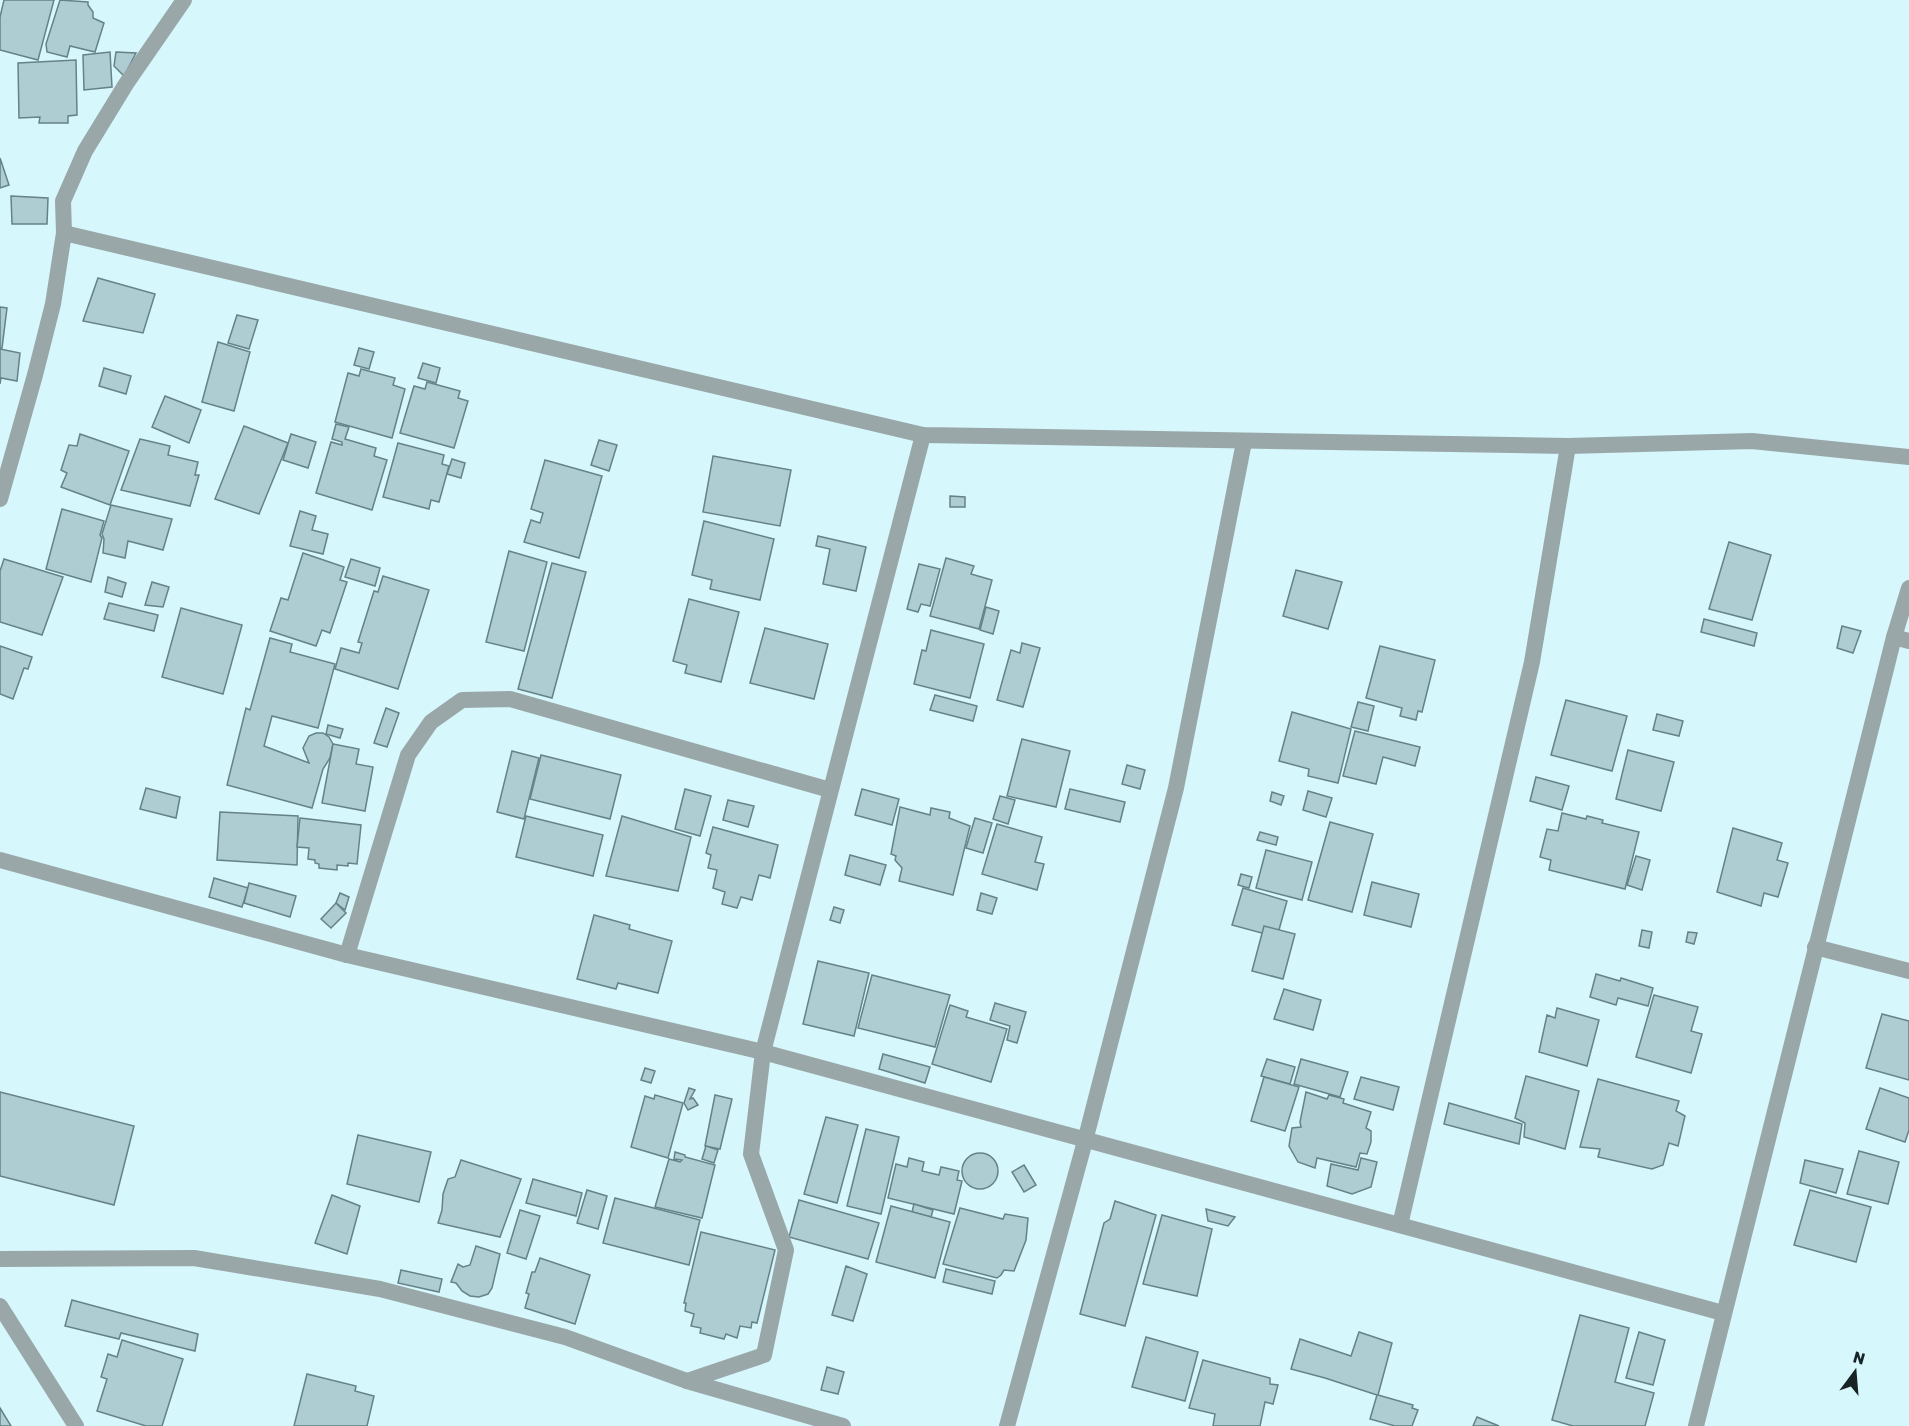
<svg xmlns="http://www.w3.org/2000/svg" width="1909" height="1426" font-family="Rubik,sans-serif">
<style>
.building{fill:#aecdd2;stroke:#658287;stroke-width:1.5}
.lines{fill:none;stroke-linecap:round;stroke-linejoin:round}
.minor{stroke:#99a7a9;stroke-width:16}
.tertiary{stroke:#99a7a9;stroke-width:16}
</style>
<rect width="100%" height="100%" fill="#d6f7fc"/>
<g class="building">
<path d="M4,0h50l-16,60 -38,-10v-33z"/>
<path d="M60,0l28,2v3l5,7v6l11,5 -9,29 -25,-6 -3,11 -20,-5 -1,-8z"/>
<path d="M110,52l2,35 -28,3 -1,-35z"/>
<path d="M116,52l20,1 -12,23 -10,-10z"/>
<path d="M76,60l1,55 -9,1v7h-29l1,-6 -21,1 -1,-55z"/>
<path d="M0,158l9,27 -9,3z"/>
<path d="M11,196l37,2 -1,26h-35z"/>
<path d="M98,278l57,16 -12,39 -60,-12z"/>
<path d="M0,307l7,1 -5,40h-2z"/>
<path d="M237,315l21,5 -9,29 -21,-6z"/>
<path d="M218,342l32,10 -16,59 -32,-9z"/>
<path d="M359,348l15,4 -5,17 -15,-4z"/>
<path d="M0,349l20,4 -3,28 -16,-3 -1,6z"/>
<path d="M423,363l17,5 -4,15 -18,-5z"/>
<path d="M104,368l27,8 -5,18 -27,-8z"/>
<path d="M361,369l34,9 -2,7 12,4 -13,49 -57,-16 13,-49 11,3z"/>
<path d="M427,382l33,9 -2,7 10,3 -14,47 -54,-15 14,-47 11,3z"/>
<path d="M165,396l36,14 -12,33 -37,-16z"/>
<path d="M336,424l13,3 -4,12 31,9 -2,8 13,4 -15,50 -56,-17 15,-51 11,3v-3l-10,-3z"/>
<path d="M244,426l44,17 -29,71 -44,-15z"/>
<path d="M80,434l49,17 -19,54 -49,-18 6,-14 -6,-3 8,-25 8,1z"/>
<path d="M291,434l25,8 -8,26 -25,-8z"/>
<path d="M140,439l30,7 -2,9 30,7 -3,13h4l-9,31 -69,-16z"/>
<path d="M599,440l18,5 -8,26 -18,-6z"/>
<path d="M398,443l46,12 -2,9 7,2 -10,36 -8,-2 -2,9 -46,-12z"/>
<path d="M713,456l78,14 -11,56 -77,-14z"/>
<path d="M452,459l13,4 -4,15 -14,-4z"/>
<path d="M545,460l57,16 -23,82 -55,-16 7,-22 9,3 3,-10 -12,-4z"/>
<path d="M950,496l15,1v10h-15z"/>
<path d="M111,505l61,14 -9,31 -35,-9 -3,17 -22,-5 1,-14 -2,-5z"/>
<path d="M62,509l42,12 -4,14 2,3 -11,44 -45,-13z"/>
<path d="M300,511l16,5 -4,14 16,4 -5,20 -33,-8z"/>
<path d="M704,521l70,18 -14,61 -50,-11 2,-9 -20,-5z"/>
<path d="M818,536l48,11 -10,44 -33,-7 7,-35 -14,-3z"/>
<path d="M1729,542l42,13 -19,65 -43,-11z"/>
<path d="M509,551l38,11 -23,89 -38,-9z"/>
<path d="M303,553l41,14 -4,13 7,2 -17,51 -8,-3 -6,16 -46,-15 11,-33 7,2z"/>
<path d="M946,558l28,8 -3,8 21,6 -13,49 -49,-13z"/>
<path d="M4,559l59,18 -21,58 -42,-13v-51z"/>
<path d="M351,559l29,9 -5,18 -30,-9z"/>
<path d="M552,563l34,9 -34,126 -34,-9z"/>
<path d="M919,564l21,5 -10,37 -9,-2 -3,8 -11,-3z"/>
<path d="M1296,570l46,12 -14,47 -45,-13z"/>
<path d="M383,576l46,14 -31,99 -63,-20 6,-21 18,5 3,-10 -4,-1 16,-51 4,1z"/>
<path d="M108,577l18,6 -4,14 -17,-5z"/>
<path d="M152,582l17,5 -6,20 -18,-2z"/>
<path d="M689,599l50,13 -18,70 -36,-9 2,-8 -14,-4z"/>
<path d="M109,603l49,12 -4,16 -50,-12z"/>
<path d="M986,607l13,4 -6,23 -13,-4z"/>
<path d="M181,608l61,17 -19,69 -61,-17z"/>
<path d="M1704,619l53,14 -3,13 -53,-14z"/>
<path d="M1842,626l19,5 -8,22 -16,-5z"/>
<path d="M765,628l63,16 -14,55 -64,-16z"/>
<path d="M931,630l53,14 -14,54 -56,-14 8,-34 4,1z"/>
<path d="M270,638l22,6 -2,8 45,12 -17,64 -46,-12 -8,30 45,17 -6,-15 6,-12 7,-3h7l6,4 4,7 -3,14 -7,11 -11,39 -85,-23 19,-77 4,2z"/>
<path d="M1022,643l18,5 -17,59 -26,-7 14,-50 9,3z"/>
<path d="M0,646l32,11 -4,12 -4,-1 -11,31 -13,-5z"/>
<path d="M1380,646l55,14 -13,52 -4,-1 -2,9 -16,-4 2,-8 -36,-10z"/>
<path d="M935,695l42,11 -4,15 -43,-11z"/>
<path d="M1566,700l61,16 -15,55 -61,-16z"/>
<path d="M1358,702l16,4 -6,25 -17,-4z"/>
<path d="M386,708l13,5 -12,34 -13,-4z"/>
<path d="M1292,712l59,17 -13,54 -30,-7 1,-7 -30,-8z"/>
<path d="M1657,714l26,7 -4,15 -26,-6z"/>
<path d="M328,725l15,4 -3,9 -14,-4z"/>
<path d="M1355,731l65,16 -5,19 -32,-9 -7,27 -33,-8z"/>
<path d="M1022,739l48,12 -14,56 -49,-11z"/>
<path d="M333,744l26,5 -3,15 17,3 -8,44 -43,-8z"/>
<path d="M1628,750l46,12 -13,49 -45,-12z"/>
<path d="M512,751l27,7 -15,61 -27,-7z"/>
<path d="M541,755l80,20 -11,44 -80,-20z"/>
<path d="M1127,765l18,5 -5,19 -18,-5z"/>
<path d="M1536,777l33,9 -7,24 -32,-9z"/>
<path d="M146,788l34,9 -4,21 -36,-9z"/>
<path d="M685,789l26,7 -11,40 -25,-7z"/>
<path d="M862,789l37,10 -7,26 -37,-10z"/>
<path d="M1070,789l55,13 -5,20 -55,-13z"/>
<path d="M1308,791l24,7 -6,19 -23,-7z"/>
<path d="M1272,792l12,4 -3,9 -11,-4z"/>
<path d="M1000,796l15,4 -7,24 -15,-5z"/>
<path d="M728,800l26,6 -6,21 -25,-7z"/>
<path d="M900,807l30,8 1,-7 19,4 -1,6 21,8 -17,69 -54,-14 3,-13 -7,-8 1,-4 -5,-2z"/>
<path d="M220,812l78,4 -1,49 -80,-5z"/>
<path d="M1562,813l24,6 1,-3 16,4 -1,3 37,9 -14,57 -76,-19 2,-10 -11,-3 7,-28 11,2z"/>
<path d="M526,816l77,19 -10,41 -77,-19z"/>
<path d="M622,816l69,21 -13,54 -72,-15z"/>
<path d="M300,818l61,7 -4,39 -9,-1v3l-11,-1v5l-18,-2v-4l-4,-1v-3l-7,-1 1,-11 -12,-1z"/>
<path d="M975,818l17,5 -9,30 -17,-5z"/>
<path d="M1330,822l43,12 -21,78 -44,-12z"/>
<path d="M997,824l45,13 -7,25 9,2 -7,26 -55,-16z"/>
<path d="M713,827l65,18 -8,33 -11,-3 -7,25 -11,-3 -4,11 -15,-4 3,-12 -12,-4 4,-18 -9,-2 3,-13 -5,-2z"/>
<path d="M1733,828l49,15 -5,17 11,3 -10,34 -14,-4 -3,13 -44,-14z"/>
<path d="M1260,832l18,5 -2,8 -19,-5z"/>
<path d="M1266,850l46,12 -10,38 -46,-12z"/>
<path d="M850,855l36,10 -6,20 -35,-10z"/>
<path d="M1636,856l14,4 -8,30 -15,-5z"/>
<path d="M1241,874l11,3 -3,11 -11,-3z"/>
<path d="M214,878l34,10 -6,19 -33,-10z"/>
<path d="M1372,882l47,12 -8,33 -47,-12z"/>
<path d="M249,883l47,13 -6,21 -46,-14z"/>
<path d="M1243,888l44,13 -10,36 -45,-12z"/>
<path d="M340,893l9,4 -4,13 -9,-7z"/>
<path d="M981,893l16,5 -5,16 -15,-4z"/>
<path d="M336,903l10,10 -15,15 -10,-9z"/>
<path d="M834,907l10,3 -4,13 -10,-3z"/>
<path d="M594,915l36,10 -1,4 43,12 -14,52 -40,-10 -2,6 -39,-10z"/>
<path d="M1264,926l31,8 -12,45 -31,-8z"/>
<path d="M1642,930l10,2 -3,16 -10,-2z"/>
<path d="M1688,932l9,1 -3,11 -8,-2z"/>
<path d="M818,961l51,12 -15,63 -51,-12z"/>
<path d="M1596,974l24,7 1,-3 32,10 -5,18 -30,-8 -2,7 -26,-8z"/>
<path d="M872,975l78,20 -15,52 -77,-19z"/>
<path d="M1284,989l37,11 -8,30 -39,-11z"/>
<path d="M1654,995l44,12 -7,24 11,3 -11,39 -55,-16z"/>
<path d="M995,1003l31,9 -9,31 -10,-3 3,-14 -20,-6z"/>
<path d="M950,1005l18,6 -2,6 41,12 -16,53 -59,-18z"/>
<path d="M1557,1008l42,12 -12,46 -48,-14 8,-37 8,3z"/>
<path d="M1882,1014l27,7v59l-43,-12z"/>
<path d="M883,1054l47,13 -5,16 -46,-14z"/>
<path d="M1267,1059l28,8 -5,17 -29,-8z"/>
<path d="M1301,1059l47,13 -8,25 -46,-13z"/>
<path d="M645,1068l10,3 -4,12 -10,-3z"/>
<path d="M1526,1076l53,15 -14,58 -41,-12 1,-14 -10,-5z"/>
<path d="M1264,1077l35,10 -14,44 -34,-10z"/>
<path d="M1361,1077l38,10 -6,23 -39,-11z"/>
<path d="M1598,1079l81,22 -3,10 9,5 -7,30 -9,-3 -6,22 -11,4 -54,-12 2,-8 -20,-2z"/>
<path d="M689,1088l6,2 -5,9 3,-1 5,7 -10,5 -4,-7z"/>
<path d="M1880,1088l29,10v32l-4,12 -39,-13z"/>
<path d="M0,1092l134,34 -20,79 -114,-29z"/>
<path d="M1306,1092l21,7 2,-4 15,4 -1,4 28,9 -5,16 5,3v11l-4,12 -7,-1 -4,14 -39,-9 -2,10 -17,-6 -9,-16 3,-18 9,-1 -1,-5z"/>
<path d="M655,1095l28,8 -15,55 -37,-11 14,-51 9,3z"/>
<path d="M715,1095l17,4 -12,50 -15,-3z"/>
<path d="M1449,1103l73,21 -3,20 -75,-20z"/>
<path d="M826,1117l32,8 -21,78 -33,-9z"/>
<path d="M866,1129l33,8 -18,77 -34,-8z"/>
<path d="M358,1135l73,17 -12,50 -72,-18z"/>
<path d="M706,1146l12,4 -4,13 -12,-4z"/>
<path d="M1859,1151l40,11 -11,42 -41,-10z"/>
<path d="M675,1152l10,3v2l30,8 -13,53 -47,-11 14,-48 11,3 2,-2 -8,-1z"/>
<circle cx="980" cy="1171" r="18"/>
<path d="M909,1158l15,4 -2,9 17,4 2,-8 18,4 -2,9 5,1 -8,33 -66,-16 8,-34 11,3z"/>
<path d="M1361,1158l16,4 -6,25 -19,7 -25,-8 4,-22 27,6z"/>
<path d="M461,1160l60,19 -21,58 -62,-14 4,-13 1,-16 5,-15 7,-2z"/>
<path d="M1805,1160l38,9 -7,24 -36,-10z"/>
<path d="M1024,1165l12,20 -12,7 -12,-20z"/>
<path d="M533,1179l49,14 -6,23 -50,-13z"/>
<path d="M587,1190l20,6 -9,33 -21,-6z"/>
<path d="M1810,1190l61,17 -15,55 -62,-17z"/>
<path d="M332,1195l28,11 -13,48 -32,-11z"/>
<path d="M615,1198l85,22 -11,45 -86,-22z"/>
<path d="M799,1200l80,23 -11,36 -79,-22z"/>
<path d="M1115,1201l41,14 -31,111 -45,-12 24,-91 6,-4z"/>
<path d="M914,1204l19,6 -2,7 -19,-5z"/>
<path d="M891,1206l59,16 -15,56 -59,-16z"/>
<path d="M960,1208l43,11 2,-5 23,4 -2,22 -12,31 -10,-1 -3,5 -4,3 -54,-14z"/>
<path d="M1206,1209l29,8 -7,9 -20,-5z"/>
<path d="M520,1210l20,6 -14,43 -19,-6z"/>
<path d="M1162,1215l50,14 -15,67 -54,-12z"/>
<path d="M701,1232l74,18 -18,73 -5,-1 -1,6 -11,-2 -3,12 -11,-4 -2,5 -24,-6 1,-5 -10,-2 3,-12 -9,-3 1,-8h-2z"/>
<path d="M476,1246l24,8 -8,34 -4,6 -9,3 -9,-1 -8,-5 -6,-8 -5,-1 7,-18 5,3 7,-2z"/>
<path d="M540,1258l50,17 -15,49 -50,-16 4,-14 -3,-1 6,-21h3z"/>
<path d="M846,1266l21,8 -14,47 -21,-6z"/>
<path d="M946,1269l49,12 -3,13 -49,-12z"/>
<path d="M401,1270l41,9 -3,13 -41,-9z"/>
<path d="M72,1300l126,34 -3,17 -74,-18 -2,6 -54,-13z"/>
<path d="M1580,1315l49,13 -14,54 39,11 -9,33h-72l-21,-6z"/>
<path d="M1359,1332l33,11 -14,52 35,10 -1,3 6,2 -6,16h-17l-25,-7 7,-24 -52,-17 -34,-9 9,-30 51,17z"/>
<path d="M1639,1332l26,8 -12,45 -27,-7z"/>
<path d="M1146,1337l52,15 -13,49 -53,-14z"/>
<path d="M122,1340l61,19 -21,67h-16l-49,-15 10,-32 -6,-2 7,-23 9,3z"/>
<path d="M1203,1360l67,18v6l8,1 -5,19 -8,-2 -5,24h-47l2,-12 -26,-6z"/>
<path d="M827,1367l17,5 -6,22 -17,-4z"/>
<path d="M307,1374l49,12 -1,5 19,5 -7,30h-73z"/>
<path d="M0,1408l11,18h-11z"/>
<path d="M1477,1417l22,9h-26z"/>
</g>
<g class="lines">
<g class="minor">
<path d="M64,233l859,202 645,11 184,-5 157,16"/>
<path d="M0,499l35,-124 18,-71 11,-71 -1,-32 22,-50 41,-67 58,-84"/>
<path d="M1894,637l15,4"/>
<path d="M0,860l347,95 416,97 960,261"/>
<path d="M1815,947l94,24"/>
<path d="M347,955l61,-200 23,-33 31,-22 48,-1 320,91"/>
<path d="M1400,1225l132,-563 36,-216"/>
<path d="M0,1259l194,-1 186,31 185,48 122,44 156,45"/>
<path d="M687,1381l77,-26 22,-105 -35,-96 12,-102 160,-617"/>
<path d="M1007,1426l78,-285 91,-353 68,-346"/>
<path d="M1696,1426l198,-789 15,-49"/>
</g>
<path class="tertiary" d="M0,1306l76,120"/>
</g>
<g transform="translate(1855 1372) rotate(16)" stroke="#d6f7fc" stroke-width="4.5" paint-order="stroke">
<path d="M0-4.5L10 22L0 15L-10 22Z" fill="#172325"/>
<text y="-9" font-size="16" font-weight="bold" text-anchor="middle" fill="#172325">N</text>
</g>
</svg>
